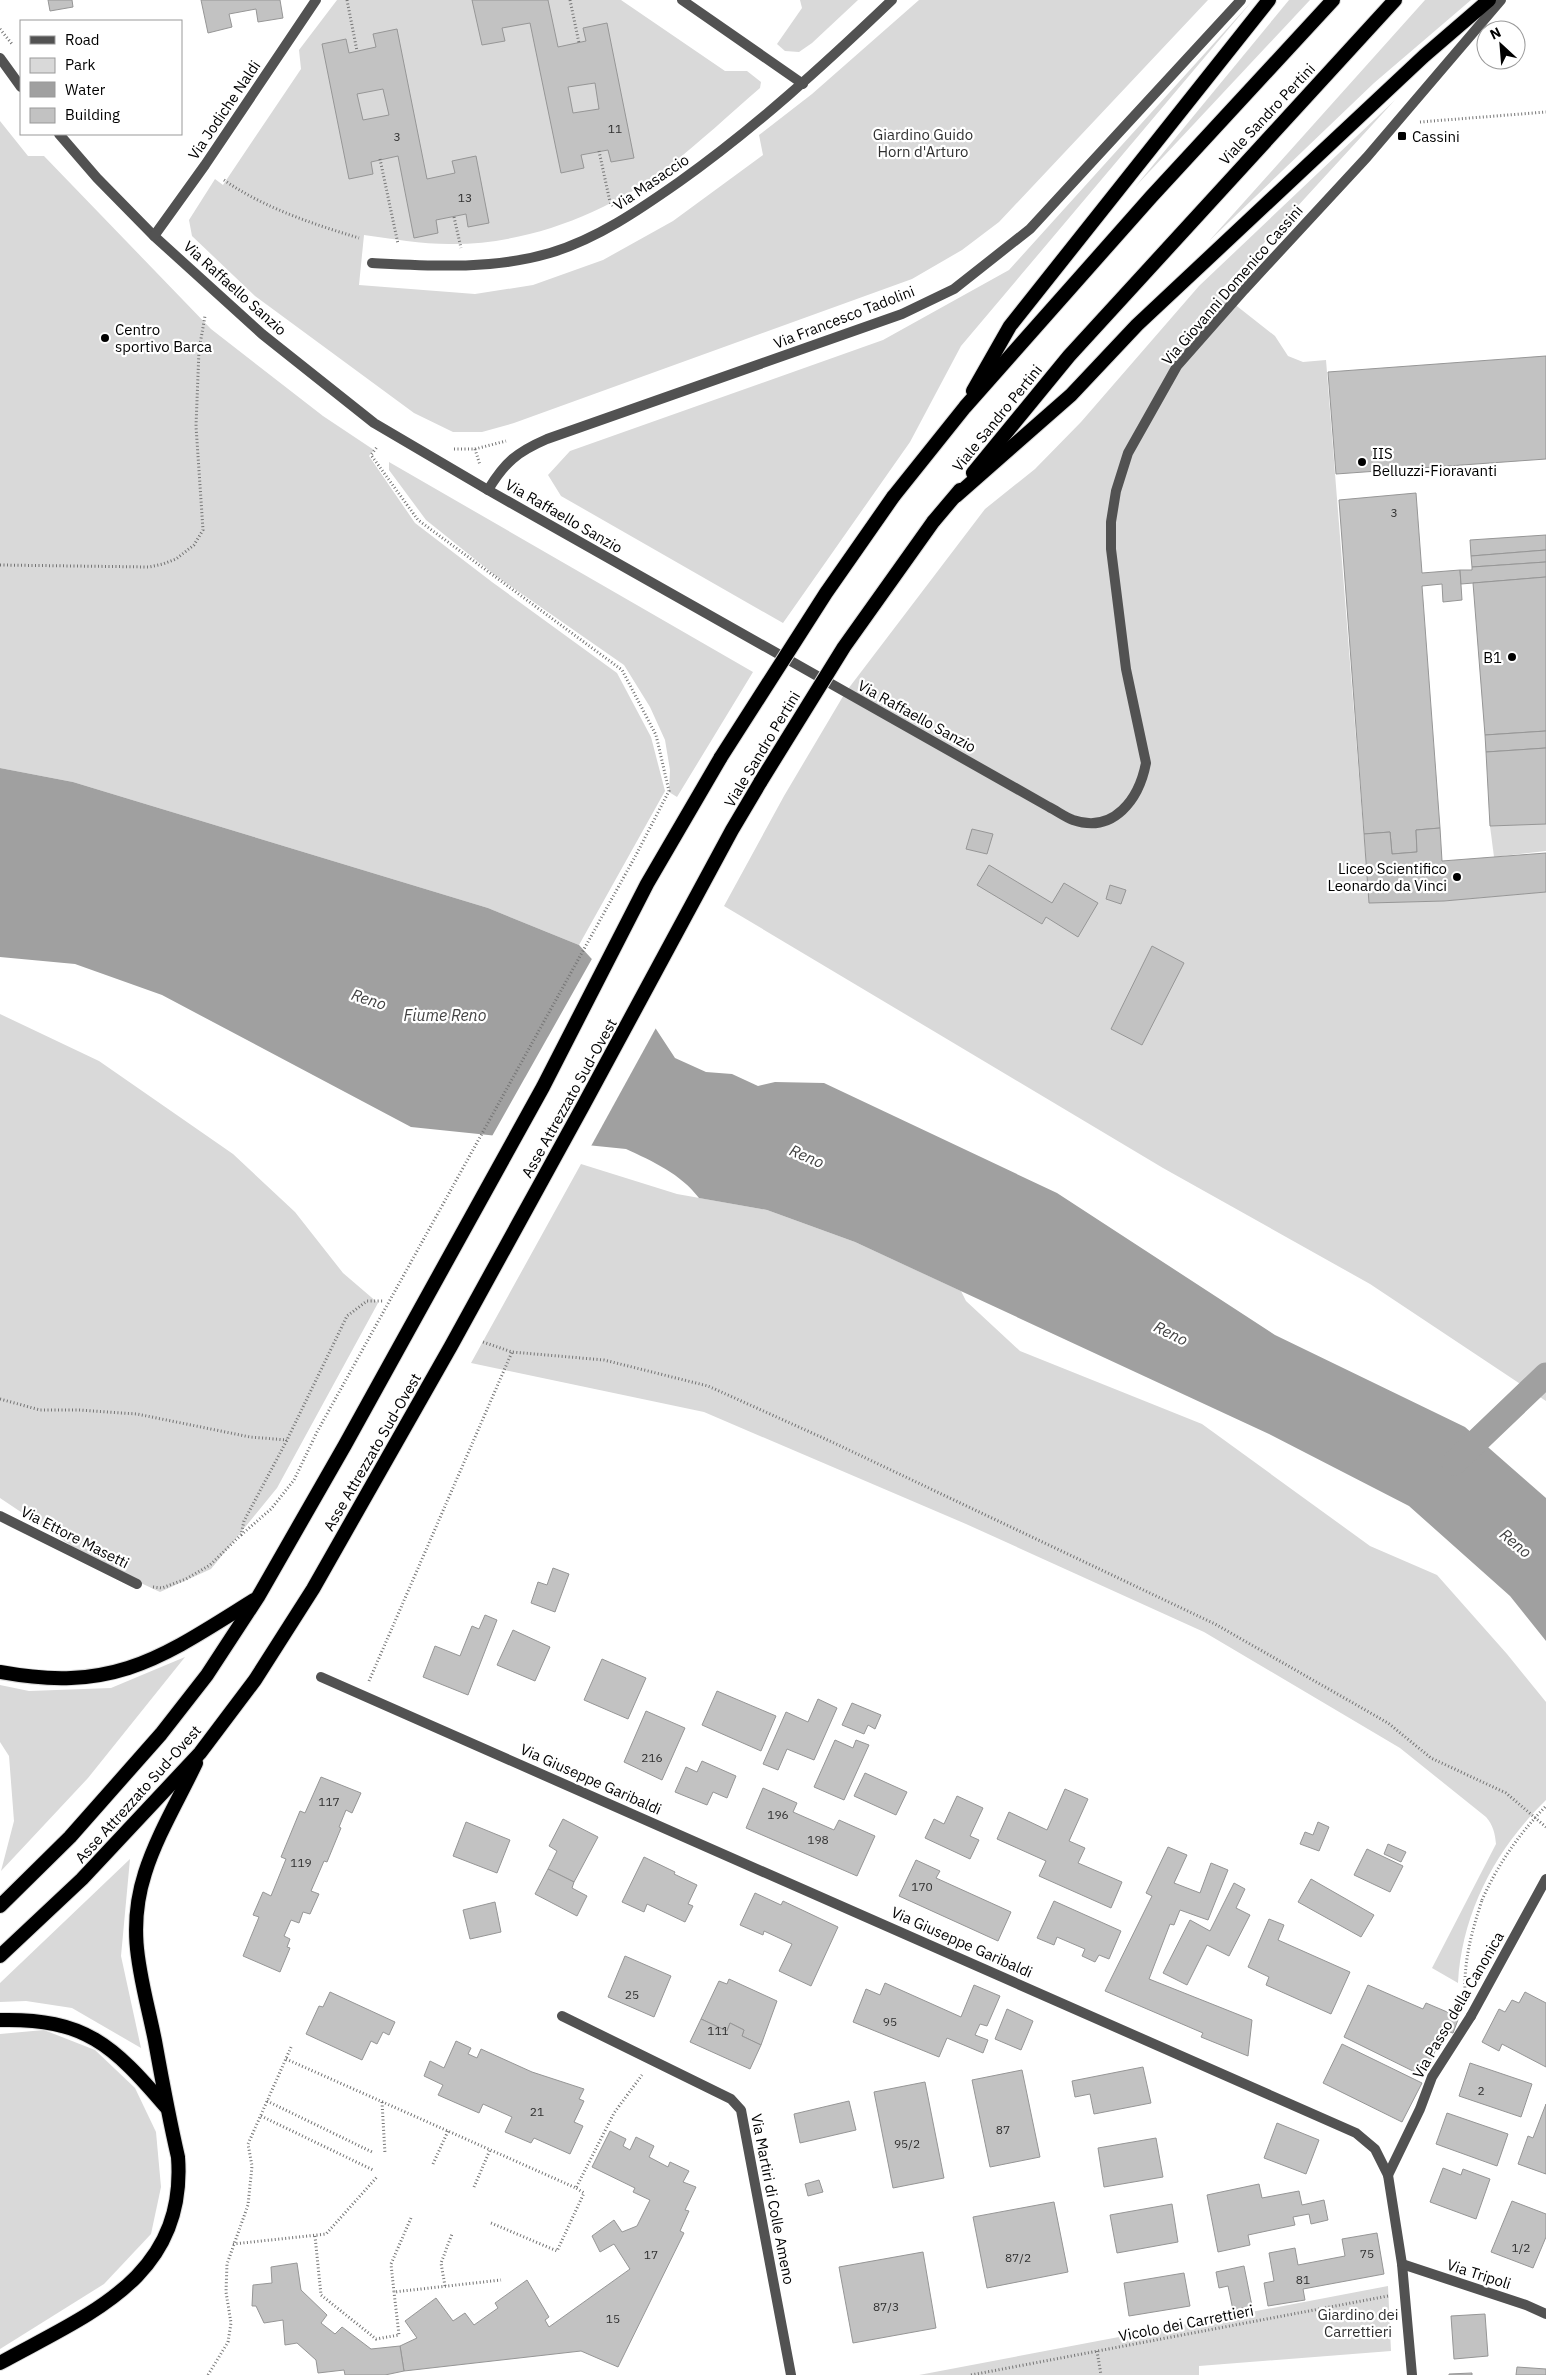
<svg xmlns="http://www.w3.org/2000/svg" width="1546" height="2375" font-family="'IBM Plex Sans',sans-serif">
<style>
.green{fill:#d9d9d9}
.water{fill:#a0a0a0}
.pier{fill:#fff}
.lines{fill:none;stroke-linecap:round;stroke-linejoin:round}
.canal{stroke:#a0a0a0;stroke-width:25}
.building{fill:#c2c2c2;stroke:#969696;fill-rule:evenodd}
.trunk-casing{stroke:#dbdbdb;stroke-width:16}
.path{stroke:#747474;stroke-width:3;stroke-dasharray:1 2.5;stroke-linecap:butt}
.service{stroke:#525252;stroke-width:10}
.minor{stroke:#525252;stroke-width:10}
.tertiary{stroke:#525252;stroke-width:10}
.trunk{stroke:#000;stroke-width:14}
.trunk-bridge-casing{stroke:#dbdbdb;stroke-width:16;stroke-linecap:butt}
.path-bridge{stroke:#747474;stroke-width:3;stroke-dasharray:1 2.5;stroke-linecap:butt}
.trunk-bridge{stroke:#000;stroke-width:14}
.poi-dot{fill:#000;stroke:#fff;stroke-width:2}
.labels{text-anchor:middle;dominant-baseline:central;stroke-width:4.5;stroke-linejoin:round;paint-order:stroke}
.number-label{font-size:12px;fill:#303030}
.street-label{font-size:15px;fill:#000;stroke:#fff}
.park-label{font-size:15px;fill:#303030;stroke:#fff}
.poi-label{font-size:15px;fill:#000;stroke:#fff;text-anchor:start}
.water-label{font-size:16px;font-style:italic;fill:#414141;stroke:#fff}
</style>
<rect width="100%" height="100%" fill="#fff"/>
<g class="green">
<path d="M337,0h284l104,71h22l14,11 -1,6c-30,26 -60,54 -92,79 -60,46 -142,78 -218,77 -29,0 -58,-5 -86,-9l-5,50 116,9 58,-9 70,-25 70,-39 90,-66 -4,-20 53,-41 107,-94h289l-209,222 -37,28 -50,29 -398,144 -32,9h-29l-39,-19 -159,-117 -63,-60 -3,-16 26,-41 8,6 8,-12 70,-104 -2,-19z"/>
<path d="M800,0h58l-46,43 -13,9 -14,-1 -8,-7 25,-36z"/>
<path d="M1253,0l-292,346 -51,96 -127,181 -222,-127 -13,-21 22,-24 313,-111 126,-70z"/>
<path d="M1289,0h21l-175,187z"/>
<path d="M1425,0h46l-97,83 -165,158z"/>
<path d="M1395,100l-176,192 56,44 13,20 15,6 23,-2 43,542 75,-1 102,-9v509l-176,-117 -207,-116 -439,-262 60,-110 61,-103 140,-184 50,-40 46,-47 118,-136z"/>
<path d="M0,121l28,35h16l167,173 112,87 51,34 -5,6 46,67 77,59 125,91 34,64 14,54 -86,154 -91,-37 -415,-126 -73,-14z"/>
<path d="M389,462l364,210 -76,125 -8,-5 1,-22 -5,-30 -15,-33 -26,-42 -128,-89 -70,-56 -37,-50z"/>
<path d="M1546,822v29l-52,6 -4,-31z"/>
<path d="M0,1014l99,47 134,93 62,58 48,61 35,30 -101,185 -66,81 -51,23 -66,-31 -94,-63z"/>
<path d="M581,1164l96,30 90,16 88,32 106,49 5,10 54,50 182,73 168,122 67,29 70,79 39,48v98c-50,49 -84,112 -88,183l-26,-15 64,-124c-1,-11 -3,-19 -10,-27l-86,-69 -196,-116 -238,-108 -262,-112 -233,-49z"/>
<path d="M185,1657l-97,121 -87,93 13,-50 -5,-65 -9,-14v-57l29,6 82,-3z"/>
<path d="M130,1859l-9,97 20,92 -69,-40 -46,-7 -26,1v-19z"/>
<path d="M44,2030l51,20 40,38 21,44 5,55 -10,47 -47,50 -104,65v-315z"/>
<path d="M1388,2286l3,65 -192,15v9h-280z"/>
</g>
<path class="water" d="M0,768l73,14 415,126 91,37 77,84 19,29 31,14 26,2 26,12 17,-4 49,1 233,110 218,142 190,92 81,71v143l-36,-45 -101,-90 -140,-72 -414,-192 -88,-32 -68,-12c-18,-24 -47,-37 -73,-49l-215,-22 -249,-132 -87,-31 -75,-7z"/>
<path class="pier" d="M593,957l64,69 -67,122 -99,-10z"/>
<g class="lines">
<path class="canal" d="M1454,1463l92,-88"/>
</g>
<g class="building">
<path d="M48,0h24l1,7 -23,4z"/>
<path d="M201,0h79l3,18 -25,4 -2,-13 -27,5 3,13 -24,6z"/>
<path d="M472,0h76l10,47 28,-6 -3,-13 24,-5 27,135 -23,4 -3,-12 -27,5 3,13 -23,5 -31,-150 -28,5 3,13 -23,4zM595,83l4,26 -26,4 -5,-26z"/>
<path d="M397,29l30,150 28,-6 -3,-12 24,-5 13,67 -21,4 -2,-13 -30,6 2,13 -24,5 -16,-82 -27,6 2,12 -24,5 -27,-135 24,-5 3,14 27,-6 -3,-13zM383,89l6,26 -26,5 -6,-26z"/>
<path d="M1546,356v103l-210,15 -8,-102z"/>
<path d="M1416,493l6,80 38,-3 2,30 -19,2 -1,-18 -20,2 18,242 -24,2 1,22 -25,2 -2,-22 -26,2 -25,-334z"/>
<path d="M1546,535v15l-75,6 -1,-16z"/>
<path d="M1546,550v12l-74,5 -1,-11z"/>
<path d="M1546,562v15l-85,7 -1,-14h12v-3z"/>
<path d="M1546,577v154l-61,4 -12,-152z"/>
<path d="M1546,731v17l-60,4 -1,-17z"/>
<path d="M1546,748v76l-56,2 -4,-74z"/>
<path d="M1440,828l2,33 104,-8v39l-102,9 -75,2 -5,-69 26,-2 2,22 25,-2 -1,-22z"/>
<path d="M972,829l21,5 -6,20 -21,-5z"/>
<path d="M989,865l63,38 12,-20 34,20 -20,34 -32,-20 -4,7 -65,-39z"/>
<path d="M1110,885l16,5 -5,14 -15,-5z"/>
<path d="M1152,946l32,17 -42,82 -31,-16z"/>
<path d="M553,1568l16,6 -14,38 -24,-9 7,-21 9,3z"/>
<path d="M485,1615l12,5 -29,75 -45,-18 12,-31 25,10 12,-30 7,3z"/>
<path d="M513,1630l37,17 -15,34 -38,-16z"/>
<path d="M602,1659l44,19 -18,41 -44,-19z"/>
<path d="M717,1691l59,25 -15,35 -59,-26z"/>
<path d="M818,1699l19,9 -23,52 -27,-11 -9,21 -15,-6 23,-52 22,10z"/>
<path d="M852,1703l29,12 -6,14 -7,-4 -4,9 -22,-9z"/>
<path d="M646,1711l39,17 -23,52 -38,-18z"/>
<path d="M835,1740l18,8 3,-8 13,5 -25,55 -30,-13z"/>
<path d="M702,1761l34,15 -9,22 -14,-6 -6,13 -32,-13 11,-25 11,5z"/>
<path d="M865,1773l42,19 -11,23 -42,-19z"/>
<path d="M321,1777l40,16 -9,20 -6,-3 -7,17 2,1 -14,34 -3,-1 -13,30 8,3 -9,20 -7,-2 -4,11 -8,-3 -7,16 6,3 -3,8 3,1 -10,24 -37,-16 16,-39 -6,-2 10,-23 8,4 15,-37 -5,-2 19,-46 5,2z"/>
<path d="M763,1788l34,15 -4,9 41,18 5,-10 36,16 -18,40 -111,-48z"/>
<path d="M1065,1789l23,10 -19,42 16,7 -7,15 44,19 -11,26 -72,-32 7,-15 -49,-22 12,-27 38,18z"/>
<path d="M957,1796l26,12 -13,28 9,4 -9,19 -45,-21 9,-19 10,5z"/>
<path d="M563,1819l35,18 -24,45 -26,-13 9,-18 -8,-5z"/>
<path d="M466,1822l44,18 -13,33 -44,-17z"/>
<path d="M1318,1822l11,5 -10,24 -19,-7 5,-12 8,3z"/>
<path d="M1388,1844l18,8 -5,10 -17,-8z"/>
<path d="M1168,1847l19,8 -13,28 26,10 11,-30 17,7 -20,50 -28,-10 -6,15 -4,-1 -21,55 103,41 -4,36 -47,-19 2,-4 -98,-42 47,-95 -6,-3z"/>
<path d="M1367,1849l36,17 -13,26 -36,-17z"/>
<path d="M644,1857l31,15 -1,2 23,11 -9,19 5,2 -8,16 -38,-18 -3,8 -22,-10z"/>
<path d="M916,1860l24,11 -4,7 75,34 -13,29 -99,-45z"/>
<path d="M548,1869l26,13 -2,6 15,8 -10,20 -42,-22z"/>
<path d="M1311,1879l63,36 -13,22 -63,-35z"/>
<path d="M1234,1883l11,6 -9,19 14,7 -21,41 -22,-11 -20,40 -24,-12 27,-53 20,11z"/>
<path d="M755,1893l26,12 2,-4 55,26 -27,59 -32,-15 13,-27 -28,-13 -1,4 -23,-10z"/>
<path d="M1054,1901l67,30 -12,28 -10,-4 -4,7 -13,-6 3,-7 -28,-12 -3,8 -17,-7z"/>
<path d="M495,1902l6,30 -31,7 -7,-29z"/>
<path d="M1269,1919l15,6 -6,15 72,32 -19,42 -65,-29 3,-8 -21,-10z"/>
<path d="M625,1956l46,20 -17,41 -46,-20z"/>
<path d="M729,1979l48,22 -16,44 -19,-9 2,-6 -14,-7 -3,8 -26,-12 18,-38 8,3z"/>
<path d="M885,1983l76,34 13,-32 26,11 -13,30 -7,-2 -5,11 13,5 -5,13 -36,-15 -8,19 -86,-35 13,-33 14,6z"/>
<path d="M1368,1985l55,24 3,-6 33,14 -6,16 -8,-2 -22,45 -79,-39z"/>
<path d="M330,1992l65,30 -6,13 -6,-3 -6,12 -6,-3 -9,19 -56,-26 13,-28 4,1z"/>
<path d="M1525,1992l21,11v64l-44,-23 -3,7 -17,-9 17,-33 6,3 7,-12 7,3z"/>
<path d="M1007,2009l26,12 -12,29 -26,-11z"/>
<path d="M701,2019l26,12 3,-8 14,7 -2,6 19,9 -11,24 -60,-27z"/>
<path d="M456,2041l15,7 -3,6 9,4 4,-9 51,23 52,17 -5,10 5,2 -10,21 9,4 -13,28 -36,-16 -3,5 -26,-11 7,-15 -29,-13 -4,9 -41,-18 5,-10 -19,-9 6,-15 14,7z"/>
<path d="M1342,2044l80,39 -20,39 -79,-39z"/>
<path d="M1470,2063l62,21 -11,33 -62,-21z"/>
<path d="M1143,2067l8,36 -57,11 -4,-20 -15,3 -3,-16z"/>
<path d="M1022,2070l18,87 -50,10 -18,-87z"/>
<path d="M925,2082l19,96 -51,10 -19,-96z"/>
<path d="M849,2101l7,29 -56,13 -6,-29z"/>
<path d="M1546,2104v70l-28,-10 10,-28 5,2z"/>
<path d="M1447,2113l61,21 -11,32 -61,-22z"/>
<path d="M1277,2123l42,17 -13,34 -42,-16z"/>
<path d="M610,2131l16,8 -3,7 7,4 6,-13 18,9 -5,11 19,10 2,-5 19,9 -6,11 13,5 -11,23 4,1 -9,20 4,2 -66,134 -37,-16 -177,20 -4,-25 17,-8 -12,-17 31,-23 17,23 12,-8 9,12 24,-17 -3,-5 32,-23 22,37 -4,3 4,7 81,-58 -16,-25 -14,8 -8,-16 22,-16 8,12 15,-6 13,-26 -17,-8 2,-4 -43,-21z"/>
<path d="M1156,2138l7,39 -59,10 -6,-39z"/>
<path d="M1443,2168l18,7 2,-6 27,10 -14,40 -46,-17z"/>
<path d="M819,2180l4,12 -15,4 -3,-12z"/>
<path d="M1259,2184l3,14 37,-7 3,14 22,-5 4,20 -17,4 -2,-10 -16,3 2,8 -47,10 2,10 -32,7 -11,-57z"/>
<path d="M1512,2201l34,13v23l-13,31 -42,-16z"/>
<path d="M1054,2202l14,70 -81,16 -14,-71z"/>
<path d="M1172,2204l6,38 -61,11 -7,-38z"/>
<path d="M1377,2233l7,41 -81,15 2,11 -37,6 -4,-23 10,-2 -5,-28 26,-5 3,17 47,-9 -3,-17z"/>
<path d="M923,2252l13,76 -83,15 -14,-76z"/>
<path d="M297,2263l4,27 26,25 -6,8 14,11 7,-7 29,22 29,-3 4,25 -19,4h-40l-1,-5 -26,3 -2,-13 -19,-17 -12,2 -2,-25 -19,3 -8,-17h-4l1,-21 19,-2 -1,-16z"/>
<path d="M1244,2266l8,40 -19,4 -5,-24 -9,2 -3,-16z"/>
<path d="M1184,2273l6,33 -61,10 -5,-33z"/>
<path d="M1485,2314l3,42 -34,3 -3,-43z"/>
<path d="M1517,2367l29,2v6h-30z"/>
<path d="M1472,2373v2h-23v-1z"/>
</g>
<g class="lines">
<g class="trunk-casing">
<g id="trunk">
<path d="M973,391l37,-65 259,-326"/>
<path d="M973,473l96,-117 326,-356"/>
<path d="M956,496l115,-101 66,-70 287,-269 65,-56"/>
<path d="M893,497l72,-90 186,-210 182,-197"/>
<path d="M933,522l27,-32"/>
<path d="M0,1672c115,21 161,-14 254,-72"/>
<path d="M0,1906l70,-69 91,-103 46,-59 51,-78 87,-152 198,-358 104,-203 74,-127"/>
<path d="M0,1956l82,-77 118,-126 55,-73 58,-91 138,-243 132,-240 149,-276 29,-49"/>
<path d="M0,2020c85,-2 113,25 166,87"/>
<path d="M0,2363c88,-49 187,-85 178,-206 -9,-39 -16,-77 -23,-116 -12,-60 -30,-106 -10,-168 12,-38 34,-74 51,-110"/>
</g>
</g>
<g class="path">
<path d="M347,0l10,51"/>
<path d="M570,0l9,43"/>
<path d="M0,29l12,15"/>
<path d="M1420,122l126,-10"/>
<path d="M599,151l11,51 3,4"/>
<path d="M380,159l18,85"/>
<path d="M224,180c40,28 89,44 135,58"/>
<path d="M454,217l7,31"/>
<path d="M454,449h21l31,-8"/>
<path d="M475,449l5,16"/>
<path d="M0,565l149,2 14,-3 13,-5 18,-14 9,-15 -7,-104 3,-76 6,-34"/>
<path d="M483,1342l29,10 92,8 104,26 124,56 383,182 173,99 43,35 75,35 40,34"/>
<path d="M0,1399l40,11h39l58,4 113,23 37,3"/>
<path d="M241,1535l30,-26 23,-29 23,-48 319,-577 33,-64 -13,-56 -34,-65 -204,-150 -47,-65 6,-8"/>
<path d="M153,1587l9,1 24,-9 24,-14 31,-30 3,-14 43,-81 60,-124 20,-15h17"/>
<path d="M369,1681l143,-329"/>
<path d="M1465,1991c-1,-32 7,-60 17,-91"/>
<path d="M286,2059l290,129 38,-75 28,-38"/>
<path d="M267,2101l105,51"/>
<path d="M382,2102l3,52"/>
<path d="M261,2116l112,54"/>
<path d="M433,2164l15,-33"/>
<path d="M474,2187l16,-37"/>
<path d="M411,2218l-20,46 3,28 107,-12"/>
<path d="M491,2223l66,28 27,-58 -8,-5"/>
<path d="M315,2236l6,59 55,44 23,-4 -5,-43"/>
<path d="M233,2244l93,-10 51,-57"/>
<path d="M445,2286l-4,-23 11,-29"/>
<path d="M1097,2351l4,24"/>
<path d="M208,2375l20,-33 3,-19 -5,-31 1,-28 21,-59 4,-39 -4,-22 44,-99"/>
<path d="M971,2375l417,-79"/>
</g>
<path class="service" d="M1471,2016l75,-137"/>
<g class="minor">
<path d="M682,0l121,84"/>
<path d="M0,58l21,29"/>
<path d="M59,134l38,44 57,58 108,98 112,89 114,67"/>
<path d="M154,236l51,-71 111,-165"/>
<path d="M372,263c60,3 120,7 178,-10 47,-14 89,-43 129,-71 76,-54 145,-117 213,-182"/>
<path d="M0,1516l137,68"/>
<path d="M321,1677l1035,456 19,16 13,26 14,89 10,111"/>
<path d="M562,2016l169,83 10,11 50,265"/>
<path d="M1388,2175l32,-66 12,-32 39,-61"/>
<path d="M1402,2264l124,41 20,9"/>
</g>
<path class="tertiary" d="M1241,0l-211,229 -76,60 -52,25 -355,125c-30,13 -42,23 -59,51l561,317c8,4 16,10 24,13 41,14 66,-21 73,-57l-20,-94 -15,-120v-27l5,-31 12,-38 49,-87 67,-76 123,-133 134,-157"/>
<use href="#trunk" class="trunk"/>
<g class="trunk-bridge-casing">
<g id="trunk-bridge">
<path d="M721,757l105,-164 67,-96"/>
<path d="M761,781l83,-134 89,-125"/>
</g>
</g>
<path class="path-bridge" d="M1482,1900c16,-36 37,-66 64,-94"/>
<use href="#trunk-bridge" class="trunk-bridge"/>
</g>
<g class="poi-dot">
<rect x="1397" y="131" width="10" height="10" rx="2.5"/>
<circle cx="105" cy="338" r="5"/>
<circle cx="1362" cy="462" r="5"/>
<circle cx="1512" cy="657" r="5"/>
<circle cx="1457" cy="877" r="5"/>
</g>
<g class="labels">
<g class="number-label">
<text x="615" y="128">11</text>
<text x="397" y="136">3</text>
<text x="465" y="197">13</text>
<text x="1394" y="512">3</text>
<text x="652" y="1757">216</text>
<text x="329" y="1801">117</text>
<text x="778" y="1814">196</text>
<text x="818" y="1839">198</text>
<text x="301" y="1862">119</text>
<text x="922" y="1886">170</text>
<text x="632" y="1994">25</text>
<text x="890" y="2021">95</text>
<text x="718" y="2030">111</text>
<text x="1481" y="2090">2</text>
<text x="537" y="2111">21</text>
<text x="1003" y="2129">87</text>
<text x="907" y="2143">95/2</text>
<text x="1521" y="2247">1/2</text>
<text x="1367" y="2253">75</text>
<text x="651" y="2254">17</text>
<text x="1018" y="2257">87/2</text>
<text x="1303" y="2279">81</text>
<text x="886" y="2306">87/3</text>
<text x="613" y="2318">15</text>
</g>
<g class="street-label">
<text transform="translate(224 110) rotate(-56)">Via Jodiche Naldi</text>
<text transform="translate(1267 114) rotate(-47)">Viale Sandro Pertini</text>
<text transform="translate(651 182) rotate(-34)">Via Masaccio</text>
<text transform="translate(1232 285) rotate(-49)">Via Giovanni Domenico Cassini</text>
<text transform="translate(235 288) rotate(42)">Via Raffaello Sanzio</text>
<text transform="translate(844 317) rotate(-21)">Via Francesco Tadolini</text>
<text transform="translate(997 418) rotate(-51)">Viale Sandro Pertini</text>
<text transform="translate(564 516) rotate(30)">Via Raffaello Sanzio</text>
<text transform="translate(917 716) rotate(29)">Via Raffaello Sanzio</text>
<text transform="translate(762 749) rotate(-59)">Viale Sandro Pertini</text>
<text transform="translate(569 1098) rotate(-61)">Asse Attrezzato Sud-Ovest</text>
<text transform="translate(372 1452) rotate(-60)">Asse Attrezzato Sud-Ovest</text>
<text transform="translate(75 1537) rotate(27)">Via Ettore Masetti</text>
<text transform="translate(591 1779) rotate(24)">Via Giuseppe Garibaldi</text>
<text transform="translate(138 1794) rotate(-48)">Asse Attrezzato Sud-Ovest</text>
<text transform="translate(962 1942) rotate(24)">Via Giuseppe Garibaldi</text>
<text transform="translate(1458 2005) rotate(-60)">Via Passo della Canonica</text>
<text transform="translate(773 2199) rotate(79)">Via Martiri di Colle Ameno</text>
<text transform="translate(1479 2274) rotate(18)">Via Tripoli</text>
<text transform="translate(1186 2323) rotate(-11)">Vicolo dei Carrettieri</text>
</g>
<g class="park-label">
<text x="923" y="134">Giardino Guido<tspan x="923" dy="17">Horn d'Arturo</tspan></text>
<text x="1358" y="2314">Giardino dei<tspan x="1358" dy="17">Carrettieri</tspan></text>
</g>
<g class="poi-label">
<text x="1412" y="136">Cassini</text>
<text x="115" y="329">Centro<tspan x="115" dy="17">sportivo Barca</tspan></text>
<text x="1372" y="453">IIS<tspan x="1372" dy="17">Belluzzi-Fioravanti</tspan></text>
<text x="1502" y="657" text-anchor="end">B1</text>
<text x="1447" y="868" text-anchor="end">Liceo Scientifico<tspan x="1447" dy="17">Leonardo da Vinci</tspan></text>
</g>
<g class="water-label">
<text transform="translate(369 999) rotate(18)">Reno</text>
<text x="445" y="1015">Fiume Reno</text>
<text transform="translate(807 1156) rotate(23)">Reno</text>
<text transform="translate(1171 1333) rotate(26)">Reno</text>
<text transform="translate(1516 1543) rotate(40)">Reno</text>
</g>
</g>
<rect x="20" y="20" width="162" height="115" fill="#ffffff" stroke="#999999"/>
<rect x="30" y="36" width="25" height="8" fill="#525252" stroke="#999999"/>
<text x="65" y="45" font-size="15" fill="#000000">Road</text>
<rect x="30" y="58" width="25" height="15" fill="#d9d9d9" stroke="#999999"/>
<text x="65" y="70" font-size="15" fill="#000000">Park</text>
<rect x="30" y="82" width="25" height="15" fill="#a0a0a0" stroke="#999999"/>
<text x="65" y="95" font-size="15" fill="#000000">Water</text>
<rect x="30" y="108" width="25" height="15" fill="#c2c2c2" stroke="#999999"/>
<text x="65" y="120" font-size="15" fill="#000000">Building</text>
<g transform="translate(1501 45) rotate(334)"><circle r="24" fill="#ffffff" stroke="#999999"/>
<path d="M0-4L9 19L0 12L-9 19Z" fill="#000000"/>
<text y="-8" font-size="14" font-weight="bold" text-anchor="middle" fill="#000000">N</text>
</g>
</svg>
